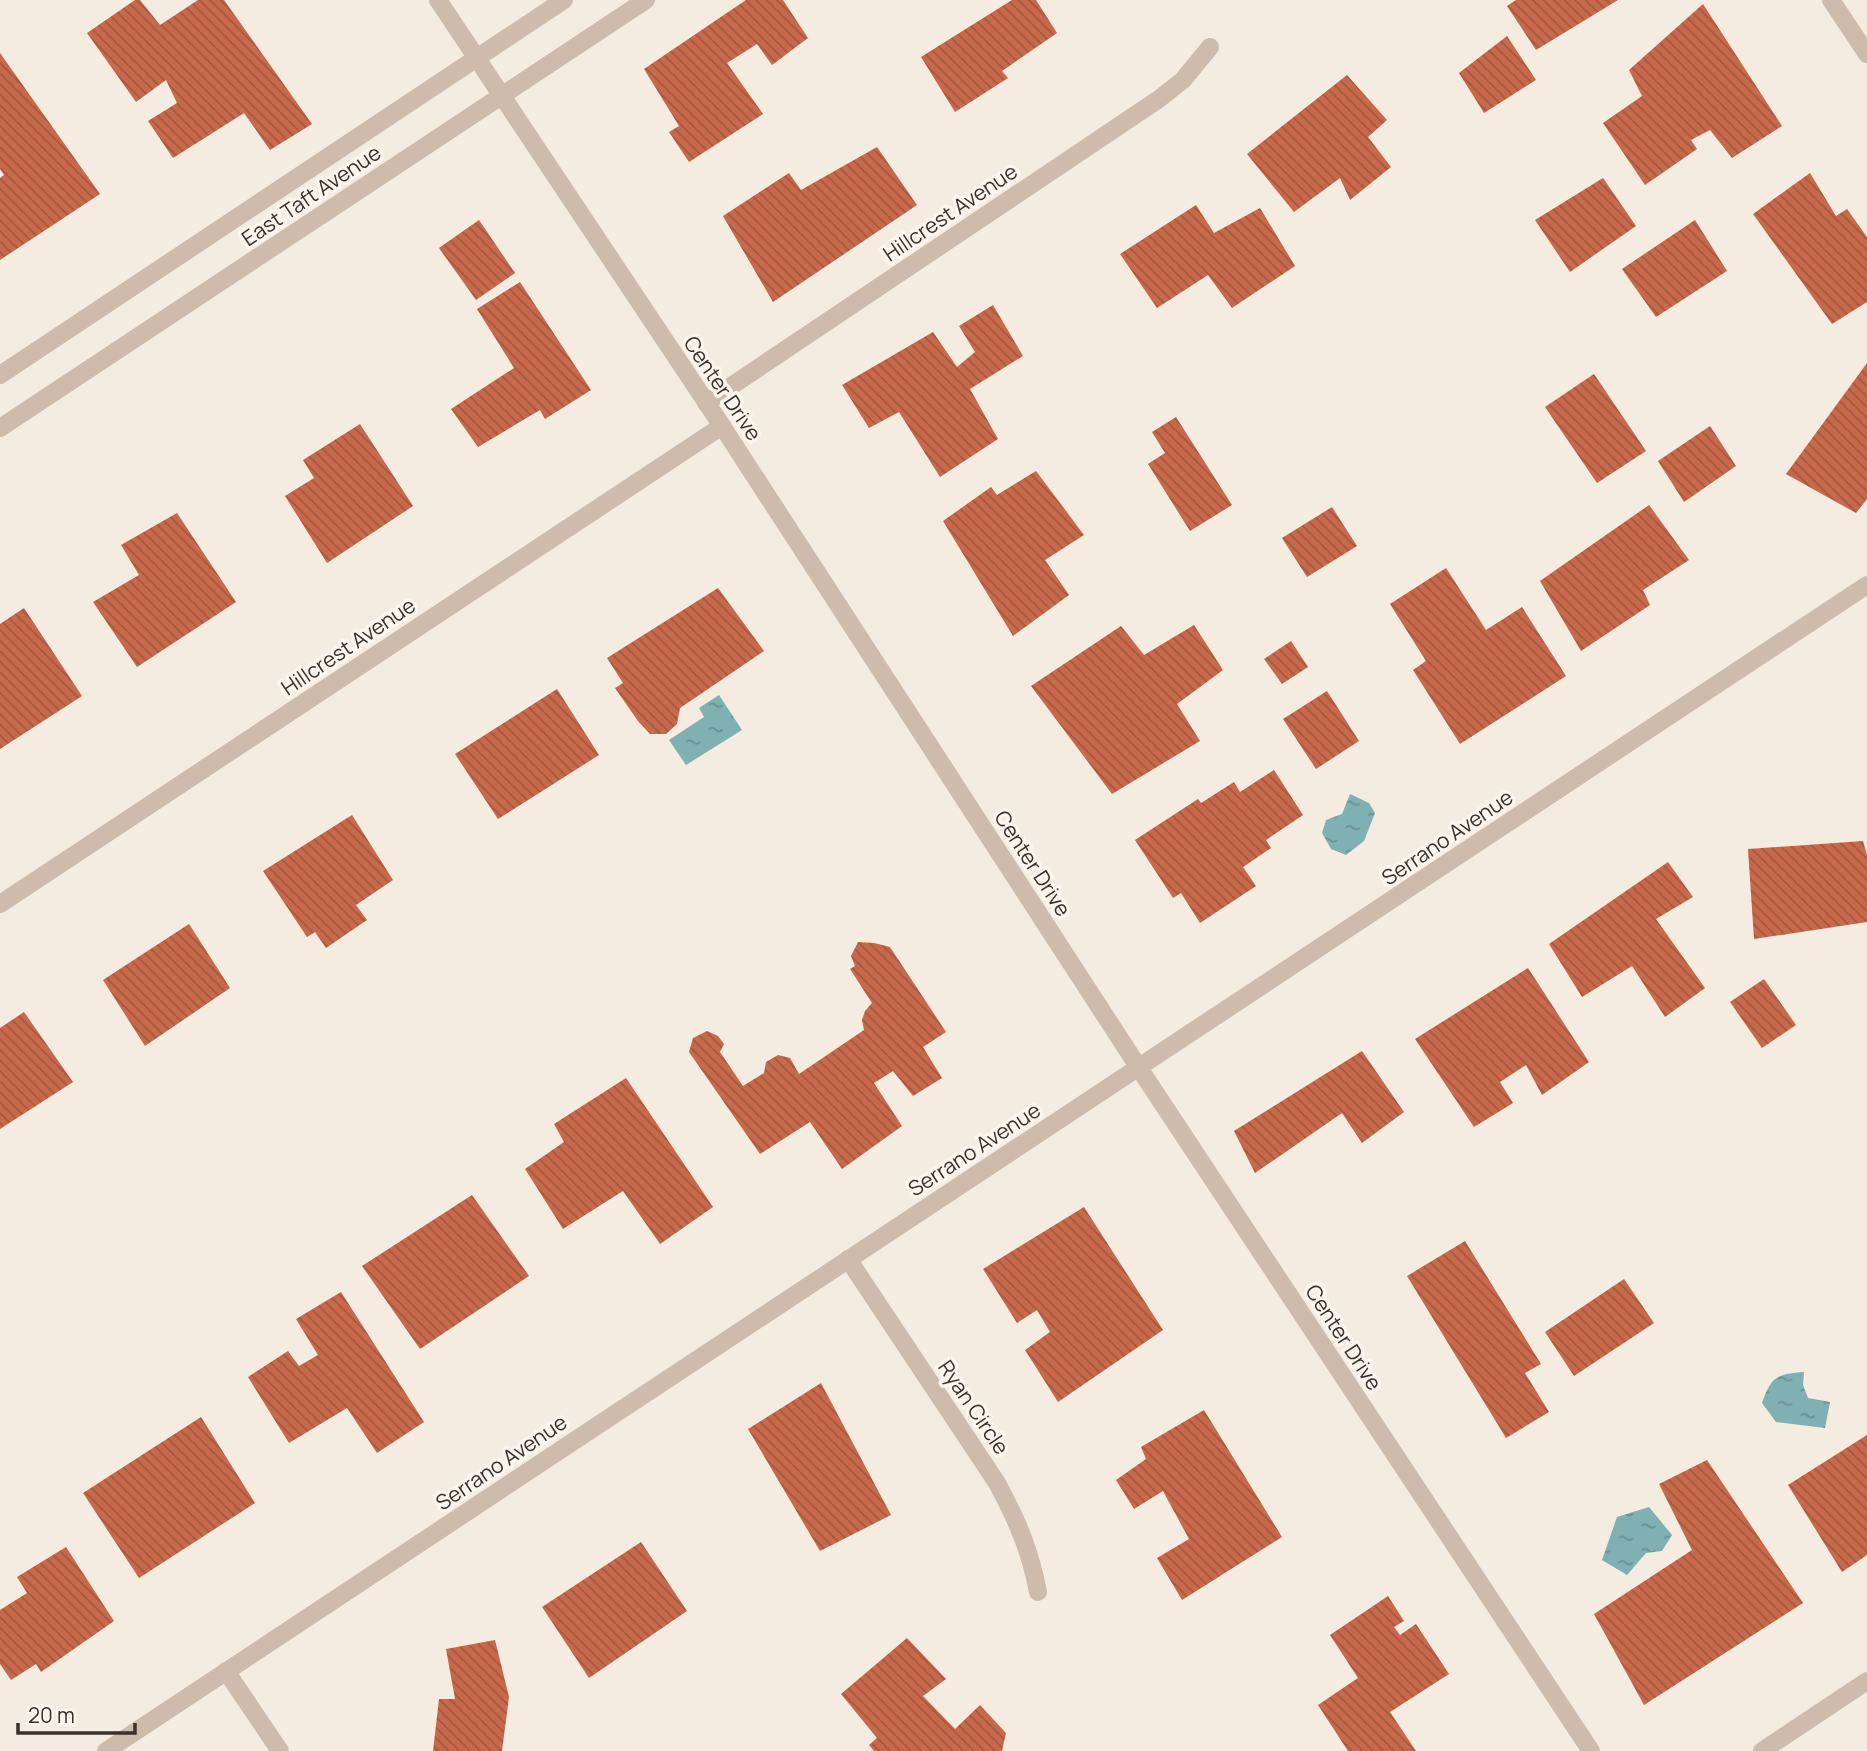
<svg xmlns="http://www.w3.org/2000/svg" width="1867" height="1751" font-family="Manrope,sans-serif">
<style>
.water{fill:url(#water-ripples)}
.building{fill:url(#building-back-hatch)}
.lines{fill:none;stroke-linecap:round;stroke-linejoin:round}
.minor{stroke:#cdbbac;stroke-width:18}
.labels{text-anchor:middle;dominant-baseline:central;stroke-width:7;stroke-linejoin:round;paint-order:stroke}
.street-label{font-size:21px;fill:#3b302b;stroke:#fbf5ee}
</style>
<defs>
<pattern id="water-ripples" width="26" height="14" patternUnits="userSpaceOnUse" patternTransform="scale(1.75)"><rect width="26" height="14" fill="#7fb0b2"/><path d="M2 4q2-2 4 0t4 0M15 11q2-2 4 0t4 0" fill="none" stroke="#699091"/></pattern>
<pattern id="building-back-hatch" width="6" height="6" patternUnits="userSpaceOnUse" patternTransform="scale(1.75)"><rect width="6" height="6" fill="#c8694b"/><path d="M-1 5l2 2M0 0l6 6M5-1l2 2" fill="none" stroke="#a4573f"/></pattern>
</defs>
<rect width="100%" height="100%" fill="#f4ebe1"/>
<g class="water">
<path d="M719,695l23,35 -56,35 -17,-25 35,-23 -5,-9z"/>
<path d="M1350,794l19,9 6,10 -11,28 -18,14 -15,-6 -9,-16 4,-13 16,-6z"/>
<path d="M1804,1372l-1,13 5,13 22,4 -5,26 -49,-6 -14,-19c9,-26 14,-29 42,-31z"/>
<path d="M1649,1507l23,28 -10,16 -16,2 -19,22 -25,-15 15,-43z"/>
</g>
<g class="building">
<path d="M135,0h5l20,25 38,-25h26l88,124 -42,26 -26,-37 -71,45 -25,-37 29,-18 -11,-23 -30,22 -49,-69z"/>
<path d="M746,0h37l25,38 -36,27 -15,-21 -30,19 36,51 -74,48 -20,-30 10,-6 -35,-57z"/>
<path d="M1012,0h24l21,33 -55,38 6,7 -53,34 -34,-55z"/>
<path d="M1516,0h102l-82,50 -29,-44z"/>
<path d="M1703,4l79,122 -50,32 -22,-28 -19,10 6,9 -52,36 -42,-62 39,-27 -13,-26z"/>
<path d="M1507,36l29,44 -52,33 -25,-40z"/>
<path d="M0,53l100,141 -100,66v-82l4,-3 -4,-6z"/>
<path d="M1347,75l40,45 -19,17 23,30 -41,33 -10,-22 -46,34 -47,-58z"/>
<path d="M877,147l40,58 -144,97 -50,-86 66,-43 12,17z"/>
<path d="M1810,173l26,43 11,-7 20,28v65l-35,22 -79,-110z"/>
<path d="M1603,178l33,48 -66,46 -35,-52z"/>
<path d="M1196,205l18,28 46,-25 35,58 -63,42 -24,-33 -51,33 -37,-54z"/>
<path d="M479,220l36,53 -39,27 -37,-52z"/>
<path d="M1695,220l32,51 -71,46 -34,-48z"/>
<path d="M520,282l71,108 -46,29 -5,-9 -62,37 -27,-38 63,-41 -37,-59z"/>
<path d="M993,305l30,51 -53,33 28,50 -58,38 -41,-65 -30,16 -27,-43 91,-53 24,35 18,-15 -16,-26z"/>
<path d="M1867,363v136l-11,14 -70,-39z"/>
<path d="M1594,374l52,77 -49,32 -52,-76z"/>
<path d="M1176,417l56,88 -42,26 -42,-67 17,-11 -13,-21z"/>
<path d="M360,424l53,82 -86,57 -42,-67 29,-18 -11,-18z"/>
<path d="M1710,426l26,40 -52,36 -26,-41z"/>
<path d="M1036,471l48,64 -39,25 24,35 -56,41 -70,-115 48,-34 6,8z"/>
<path d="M1649,505l40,55 -46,30 7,15 -69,46 -41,-70z"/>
<path d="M1332,507l25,39 -50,31 -25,-39z"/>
<path d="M177,513l59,89 -99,65 -44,-65 46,-27 -18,-30z"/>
<path d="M1446,568l40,62 36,-23 44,69 -106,68 -47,-74 13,-9 -36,-57z"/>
<path d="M718,588l46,63 -84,57 -3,16 -11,10h-16l-12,-13 -23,-33 8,-5 -16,-25z"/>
<path d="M24,608l58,88 -82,53v-125z"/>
<path d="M1194,625l29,45 -46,34 23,37 -88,53 -81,-108 90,-60 23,29z"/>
<path d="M1291,641l17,26 -26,17 -18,-25z"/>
<path d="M557,689l42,66 -101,64 -43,-65z"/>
<path d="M1327,691l32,50 -43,28 -33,-50z"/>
<path d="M1274,770l29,45 -37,25 5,8 -28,19 13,19 -56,37 -19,-30 -8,5 -38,-58 63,-41 3,4 33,-21 6,10z"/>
<path d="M352,815l41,65 -37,25 11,15 -41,28 -11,-16 -8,5 -44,-66z"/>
<path d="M1863,841l4,14v67l-113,17 -6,-90z"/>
<path d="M1668,862l25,35 -37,22 49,69 -40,29 -33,-51 -50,31 -33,-53z"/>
<path d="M189,924l41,64 -85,58 -42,-66z"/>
<path d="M858,942l16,1 16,4 56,85 -23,15 19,31 -29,18 -20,-25 -19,12 28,43 -60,43 -32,-47 -50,32 -71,-102 4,-14 14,-7 11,5 6,8 -4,8 23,34 21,-13 2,-11 12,-7 12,3 9,16 65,-44 -2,-10 3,-9 7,-8 -22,-34 5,-3 -4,-10z"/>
<path d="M1528,968l61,94 -47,33 -16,-30 -26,17 13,21 -39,24 -59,-88z"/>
<path d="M1764,979l32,46 -34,23 -32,-46z"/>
<path d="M24,1012l49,70 -73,47v-101z"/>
<path d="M1362,1051l42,61 -42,31 -20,-30 -87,60 -21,-42z"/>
<path d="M626,1078l87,129 -53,37 -37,-53 -60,38 -38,-60 39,-27 -10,-18z"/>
<path d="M472,1195l57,81 -109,73 -58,-83z"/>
<path d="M1084,1207l79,123 -105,72 -33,-52 25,-18 -13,-22 -20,13 -34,-54z"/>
<path d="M1465,1241l76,123 -16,9 24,39 -43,26 -99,-162z"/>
<path d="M1624,1279l30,44 -80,53 -29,-44z"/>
<path d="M341,1292l83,130 -47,31 -30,-45 -58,35 -41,-66 40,-26 11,15 19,-11 -22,-36z"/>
<path d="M821,1383l70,132 -71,36 -72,-122z"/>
<path d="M1204,1410l78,127 -100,63 -25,-42 32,-19 -26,-48 -29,18 -18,-29 30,-21 -5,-12z"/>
<path d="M201,1417l54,86 -116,75 -56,-85z"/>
<path d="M1867,1435v120l-25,17 -54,-87z"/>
<path d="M1707,1460l96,143 -159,102 -50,-91 98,-64 -33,-66z"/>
<path d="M641,1542l46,69 -98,67 -47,-71z"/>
<path d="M66,1547l48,74 -73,51 -5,-8 -25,16 -11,-16v-54l27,-17 -10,-16z"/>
<path d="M1388,1596l16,25 -10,6 6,8 16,-11 33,50 -59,38 26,39h-68l-30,-46 40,-27 -28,-43z"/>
<path d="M907,1638l39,41 -23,17 32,33 25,-24 26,28 -4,18h-128l-5,-6 8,-7 -36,-44z"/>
<path d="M495,1640l14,57 -7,54h-69l6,-52h16l-9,-50z"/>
</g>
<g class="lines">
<g class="minor">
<path d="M438,0l284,426 417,642 452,683"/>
<path d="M1831,0l36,54"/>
<path d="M0,375l564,-375"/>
<path d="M706,403l453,-304 24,-19 27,-33"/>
<path d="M0,428l646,-428"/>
<path d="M0,904l722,-478"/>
<path d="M848,1259l149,224c20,37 33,67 41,109"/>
<path d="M226,1671l54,80"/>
<path d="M106,1751l1761,-1166"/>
<path d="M1762,1751l105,-70"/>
</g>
</g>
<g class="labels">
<g class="street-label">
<text transform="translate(311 195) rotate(-34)">East Taft Avenue</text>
<text transform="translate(950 212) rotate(-34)">Hillcrest Avenue</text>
<text transform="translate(723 388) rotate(56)">Center Drive</text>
<text transform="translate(348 646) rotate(-34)">Hillcrest Avenue</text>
<text transform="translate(1447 837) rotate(-34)">Serrano Avenue</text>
<text transform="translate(1033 863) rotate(57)">Center Drive</text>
<text transform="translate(974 1149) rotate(-33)">Serrano Avenue</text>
<text transform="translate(1344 1337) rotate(57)">Center Drive</text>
<text transform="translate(974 1407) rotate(56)">Ryan Circle</text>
<text transform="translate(501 1462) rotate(-34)">Serrano Avenue</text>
</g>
</g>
<path d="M18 1723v10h117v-10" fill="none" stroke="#3b302b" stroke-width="3.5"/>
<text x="28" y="1723" font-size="21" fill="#3b302b" stroke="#fbf5ee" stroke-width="5" paint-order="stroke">20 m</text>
</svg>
